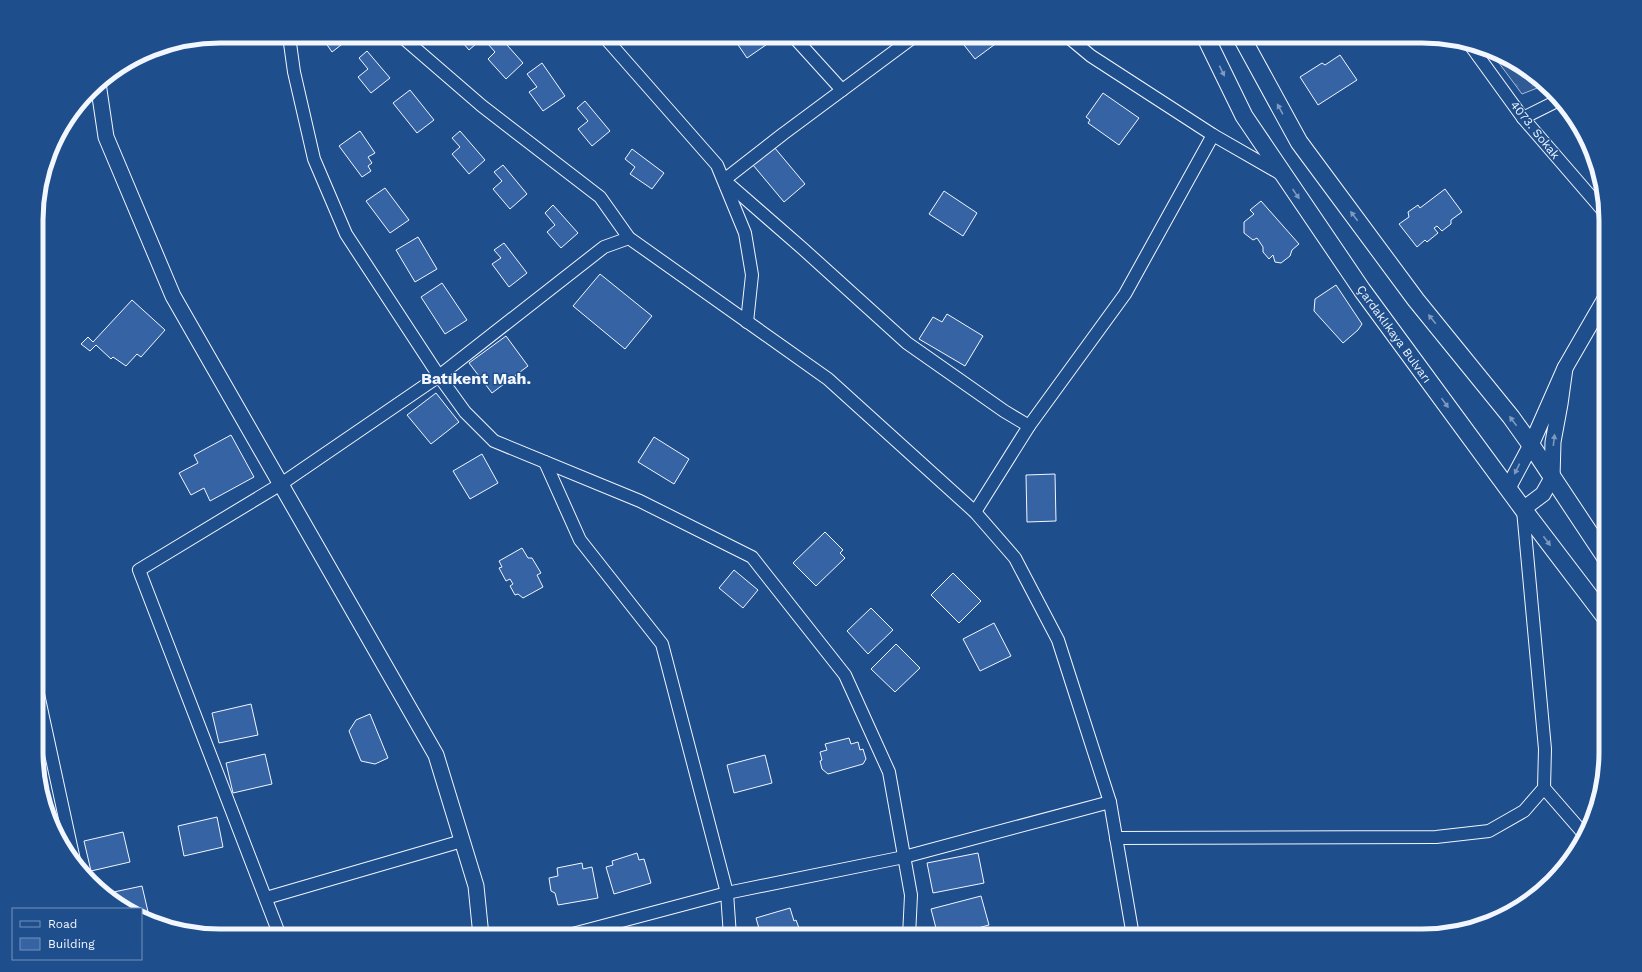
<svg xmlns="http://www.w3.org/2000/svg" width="1642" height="972" font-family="'Work Sans',sans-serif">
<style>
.forest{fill:url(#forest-crowns);stroke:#a8bbd7}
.building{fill:#3563a3;stroke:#f2f6ff}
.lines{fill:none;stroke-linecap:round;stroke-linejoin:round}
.minor-casing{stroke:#f2f6ff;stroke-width:14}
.tertiary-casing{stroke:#f2f6ff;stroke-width:17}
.secondary-casing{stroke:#f2f6ff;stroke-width:19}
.minor{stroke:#1f4e8c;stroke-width:12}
.tertiary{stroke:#1f4e8c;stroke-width:15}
.secondary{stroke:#1f4e8c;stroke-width:17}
.oneway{fill:#7e9ac0}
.labels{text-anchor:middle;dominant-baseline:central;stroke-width:3;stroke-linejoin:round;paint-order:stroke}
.street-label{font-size:12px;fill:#f2f6ff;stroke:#1f4e8c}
.district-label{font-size:16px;font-weight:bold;fill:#f2f6ff;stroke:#1f4e8c}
.rim{fill:none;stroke:#f2f6ff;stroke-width:5}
</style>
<defs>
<pattern id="forest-crowns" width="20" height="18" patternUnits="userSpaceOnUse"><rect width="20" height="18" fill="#305b95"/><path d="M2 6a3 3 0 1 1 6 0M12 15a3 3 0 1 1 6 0" fill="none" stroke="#4e73a5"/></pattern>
</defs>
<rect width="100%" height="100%" fill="#1f4e8c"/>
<path class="forest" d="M1490,51l24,10 31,24 -23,9z"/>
<g class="building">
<path d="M321,36h28l1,2 -18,14z"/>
<path d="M457,36h26l1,1 -15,13z"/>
<path d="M497,36h2l24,27 -17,16 -18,-20 7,-7 -7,-8z"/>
<path d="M732,36h42l2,2 -29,20z"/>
<path d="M957,36h43l2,3 -27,20z"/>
<path d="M367,51l23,27 -19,15 -13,-16 10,-8 -9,-11z"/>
<path d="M1340,55l17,25 -39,25 -18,-28 22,-14 3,2z"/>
<path d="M542,63l23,33 -22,15 -14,-19 8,-5 -10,-13z"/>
<path d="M410,90l24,30 -17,13 -24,-30z"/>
<path d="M1103,93l36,25 -20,27 -31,-22 2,-3 -4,-3z"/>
<path d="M585,101l25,30 -18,15 -14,-17 10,-8 -11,-13z"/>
<path d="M360,131l15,22 -7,4 4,6 -4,3 3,5 -9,6 -23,-31z"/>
<path d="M460,131l25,29 -16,14 -17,-20 8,-7 -8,-9z"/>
<path d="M774,147l31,37 -21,18 -31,-37z"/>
<path d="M632,149l32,24 -12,16 -22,-15 5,-7 -10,-8z"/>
<path d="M503,165l24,29 -17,15 -17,-20 9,-8 -8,-9z"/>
<path d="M385,188l24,32 -19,13 -24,-32z"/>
<path d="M1445,189l17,23 -11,8v4l-9,7 -5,-5 -3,2 4,5 -11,9 -2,-2 -8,7 -18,-23 10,-7 -1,-5 10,-7 2,3z"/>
<path d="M944,191l33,22 -14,23 -34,-22z"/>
<path d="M1261,201l38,43 -7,6 -2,6 -9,7 -6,-1 -2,-7 -4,4 -6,-7v-5l-6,-9 -4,2 -9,-7v-11l10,-8 -4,-4z"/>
<path d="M553,205l25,28 -17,15 -14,-16 8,-7 -10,-12z"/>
<path d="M418,237l19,32 -22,13 -19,-32z"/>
<path d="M504,243l23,30 -18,14 -17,-23 9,-6 -7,-8z"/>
<path d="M600,274l52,42 -27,33 -52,-43z"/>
<path d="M442,283l25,37 -22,14 -24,-37z"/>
<path d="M1336,285l26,39 -4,6 -15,13 -29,-32 1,-12z"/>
<path d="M132,300l33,30 -24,27 -4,-3 -11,12 -13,-9 -2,2 -15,-14 -6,6 -9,-7 7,-7 5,5z"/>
<path d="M947,314l36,22 -18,30 -46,-27 14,-22 9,5z"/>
<path d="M506,336l22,30 -36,27 -23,-30z"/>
<path d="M436,393l23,29 -28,22 -24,-29z"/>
<path d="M231,435l23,42 -44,24 -6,-13 -13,7 -12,-22 19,-10 -4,-8z"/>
<path d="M654,437l35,22 -15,25 -36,-22z"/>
<path d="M482,454l16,29 -28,16 -17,-28z"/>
<path d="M1055,474l1,47 -29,1 -1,-47z"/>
<path d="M825,532l18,18 -3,3 5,5 -29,28 -23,-23z"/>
<path d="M522,548l6,10h4l9,15 -4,2 6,12 -20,11 -5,-4 -3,1 -5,-9 3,-2 -3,-5 -4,2 -7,-13 3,-1 -3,-6z"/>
<path d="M734,570l24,20 -15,18 -24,-20z"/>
<path d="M953,573l28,28 -22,22 -28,-28z"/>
<path d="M871,608l22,22 -25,24 -21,-23z"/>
<path d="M994,623l17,33 -31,15 -17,-32z"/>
<path d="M896,644l24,24 -25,24 -24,-23z"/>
<path d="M251,704l7,31 -39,8 -7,-30z"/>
<path d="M370,714l18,44 -13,6 -14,-3 -12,-30 7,-11z"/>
<path d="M849,738l2,6 7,-2 2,8 3,-1 3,10 -3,5 -35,10 -6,-5 -2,-8 2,-1 -2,-8 7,-2 -2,-6z"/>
<path d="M265,754l7,30 -39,9 -7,-30z"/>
<path d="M765,755l7,28 -38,10 -7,-28z"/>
<path d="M217,817l6,30 -39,9 -6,-30z"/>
<path d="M123,832l7,30 -39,9 -7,-30z"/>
<path d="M637,853l2,7 5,-1 7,24 -37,11 -8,-27 7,-2 -1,-4z"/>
<path d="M978,853l6,30 -51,10 -6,-30z"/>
<path d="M582,863l1,6 9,-2 6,31 -40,7 -3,-12 -4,-2 -2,-13 9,-2 -1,-8z"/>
<path d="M142,886l7,30 -8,1v-8h-15l-17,-16z"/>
<path d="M981,896l8,29 -40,11h-11l-7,-27z"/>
<path d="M790,908l4,13 2,-1 3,8 -2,8h-18l-1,-2v2h-22l-1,-3 5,-1 -4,-14z"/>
<path d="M1100,929l1,7h-52l-1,-5z"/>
</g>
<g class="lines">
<g class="minor-casing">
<g id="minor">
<path d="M289,36l5,36 20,87 32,75 93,142 26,36 29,29 146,60 112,56 93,118 44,97 22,123 -2,41"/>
<path d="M401,36l81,70 118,91 29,41 199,141 147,133 40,46 43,82 52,162 23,134"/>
<path d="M606,36l2,5 109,124 28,68 7,42 -5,47"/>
<path d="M793,36l49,54"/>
<path d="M915,36l-132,98 -59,46 78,68 105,95 97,68 25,15 -54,86"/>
<path d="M1067,36l24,20 122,79 68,39"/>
<path d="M1468,42l55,76 83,96"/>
<path d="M1523,118l36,-18"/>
<path d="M1029,426l96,-132 88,-159"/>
<path d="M545,462l35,78 82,104 65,249 3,43"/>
<path d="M38,694l36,166"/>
<path d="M1544,788l40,46"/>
<path d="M1116,838l320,-1 53,-6 35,-20 20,-23 1,-39 -22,-239"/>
<path d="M266,898l196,-57"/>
<path d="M280,936l-141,-366 142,-86 158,-108 165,-129 25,-9"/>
<path d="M565,936l162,-43 177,-36 206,-55"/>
</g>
</g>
<g class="tertiary-casing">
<g id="tertiary">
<path d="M98,83l8,54 67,159 263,459 40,131 5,50"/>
<path d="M1565,368l41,-71"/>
<path d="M1508,488l23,-43 34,-77 -5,36 -7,38 -1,36 -9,16 -20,15"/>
</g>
</g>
<g class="secondary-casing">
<g id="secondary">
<path d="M1205,36l39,80 118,174 161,219 83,109"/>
<path d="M1241,36l58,106 117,158 95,117 20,28 75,113"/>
</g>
</g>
<use href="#minor" class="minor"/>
<use href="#tertiary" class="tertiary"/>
<use href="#secondary" class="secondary"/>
</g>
<defs><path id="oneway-solid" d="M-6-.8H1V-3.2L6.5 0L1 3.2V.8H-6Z"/></defs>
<g class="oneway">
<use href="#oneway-solid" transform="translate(1222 71) rotate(64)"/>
<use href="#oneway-solid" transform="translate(1280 109) rotate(-119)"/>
<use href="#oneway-solid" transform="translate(1296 194) rotate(56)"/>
<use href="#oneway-solid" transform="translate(1354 216) rotate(-127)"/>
<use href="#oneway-solid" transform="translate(1432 319) rotate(-129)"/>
<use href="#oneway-solid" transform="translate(1445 403) rotate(54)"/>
<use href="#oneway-solid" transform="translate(1513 421) rotate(-127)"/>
<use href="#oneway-solid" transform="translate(1554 440) rotate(-83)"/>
<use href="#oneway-solid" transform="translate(1517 469) rotate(116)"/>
<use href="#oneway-solid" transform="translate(1547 541) rotate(53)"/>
</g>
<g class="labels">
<g class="street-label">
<text transform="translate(1535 130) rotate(51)">4073. Sokak</text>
<text transform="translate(1394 334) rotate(54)">Çardaklıkaya Bulvarı</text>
</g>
<g class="district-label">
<text x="476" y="378">Batıkent Mah.</text>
</g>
</g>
<path d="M0 0H1642V972H0ZM220 43H1422A177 177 0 0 1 1599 220V752A177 177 0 0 1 1422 929H220A177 177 0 0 1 43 752V220A177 177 0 0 1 220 43Z" fill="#1f4e8c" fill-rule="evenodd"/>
<path class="rim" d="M220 43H1422A177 177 0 0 1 1599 220V752A177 177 0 0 1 1422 929H220A177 177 0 0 1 43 752V220A177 177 0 0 1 220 43Z"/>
<rect x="12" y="908" width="130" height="52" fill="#1f4e8c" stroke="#7391ba"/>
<rect x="20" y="921" width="20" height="6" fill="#1f4e8c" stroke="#7391ba"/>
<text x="48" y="928" font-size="12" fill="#f2f6ff">Road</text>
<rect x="20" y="938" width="20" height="12" fill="#3563a3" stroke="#7391ba"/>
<text x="48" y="948" font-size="12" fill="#f2f6ff">Building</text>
</svg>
